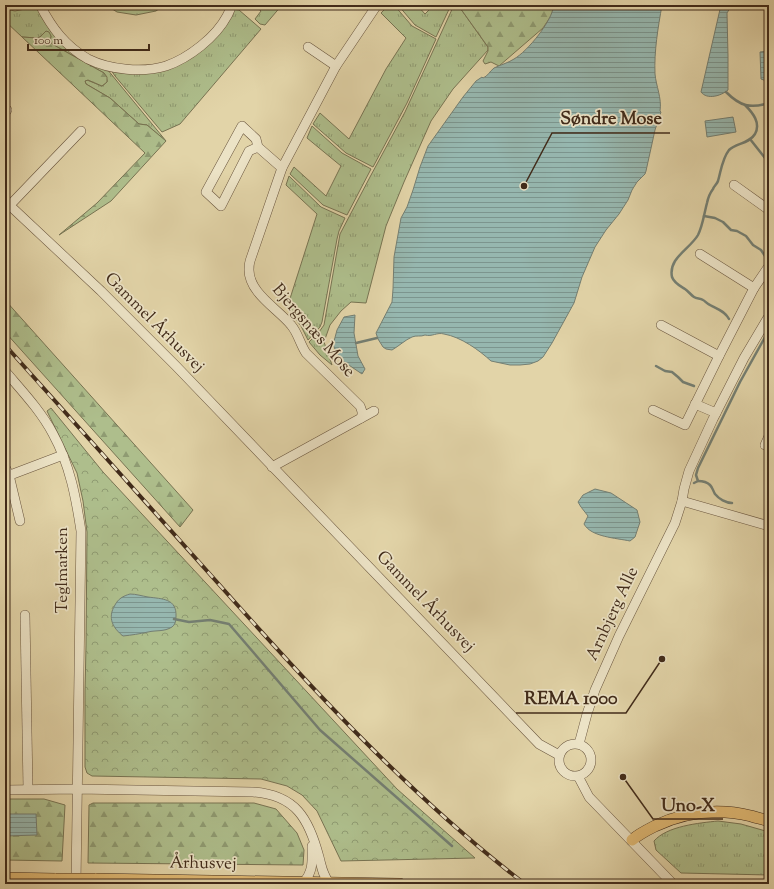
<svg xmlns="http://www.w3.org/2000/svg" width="774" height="889" font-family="'Sorts Mill Goudy',serif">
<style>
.grass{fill:url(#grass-tufts);stroke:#787453}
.forest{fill:url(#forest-firs);stroke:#787453}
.park{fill:url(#park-crowns);stroke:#787453}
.water{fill:url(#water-rules);stroke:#747f73}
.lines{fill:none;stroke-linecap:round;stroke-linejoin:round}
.stream{stroke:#747f73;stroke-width:2.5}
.minor-casing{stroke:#69553e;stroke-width:10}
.major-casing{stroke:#412b1a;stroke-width:12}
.minor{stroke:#ece3c6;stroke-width:9}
.major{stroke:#e1ba74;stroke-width:11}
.rail-casing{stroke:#412b1a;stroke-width:4}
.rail{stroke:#ece3c6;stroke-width:2.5;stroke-dasharray:8;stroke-linecap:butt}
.major-bridge-casing{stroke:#412b1a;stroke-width:12;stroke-linecap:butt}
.major-bridge{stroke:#e1ba74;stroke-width:11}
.labels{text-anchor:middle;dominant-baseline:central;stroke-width:3.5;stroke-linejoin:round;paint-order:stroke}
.street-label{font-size:17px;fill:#412b1a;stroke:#ece3c6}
.leader{fill:none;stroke:#412b1a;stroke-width:1.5}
.callout-dot{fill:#412b1a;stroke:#ece3c6;stroke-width:1.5}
.callout-label{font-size:18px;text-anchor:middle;font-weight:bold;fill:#412b1a;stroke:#ece3c6;stroke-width:3.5;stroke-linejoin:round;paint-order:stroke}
</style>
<defs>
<pattern id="grass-tufts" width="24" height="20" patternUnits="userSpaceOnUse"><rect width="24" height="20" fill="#aebe8c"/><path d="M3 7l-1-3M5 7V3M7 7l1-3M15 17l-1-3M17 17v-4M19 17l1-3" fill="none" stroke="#8f9b72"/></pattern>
<pattern id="forest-firs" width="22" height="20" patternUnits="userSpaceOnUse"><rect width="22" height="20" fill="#aebe8c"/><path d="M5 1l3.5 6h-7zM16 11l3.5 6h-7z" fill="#8f9b72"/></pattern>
<pattern id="park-crowns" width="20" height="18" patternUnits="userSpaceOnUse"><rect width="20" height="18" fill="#aebe8c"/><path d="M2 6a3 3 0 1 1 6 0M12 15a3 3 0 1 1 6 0" fill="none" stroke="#8f9b72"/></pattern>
<pattern id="water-rules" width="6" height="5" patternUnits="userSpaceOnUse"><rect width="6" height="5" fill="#96b7af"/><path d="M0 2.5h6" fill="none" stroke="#7c958e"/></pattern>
</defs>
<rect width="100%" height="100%" fill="#e2d4a8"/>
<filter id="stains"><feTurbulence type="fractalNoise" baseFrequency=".005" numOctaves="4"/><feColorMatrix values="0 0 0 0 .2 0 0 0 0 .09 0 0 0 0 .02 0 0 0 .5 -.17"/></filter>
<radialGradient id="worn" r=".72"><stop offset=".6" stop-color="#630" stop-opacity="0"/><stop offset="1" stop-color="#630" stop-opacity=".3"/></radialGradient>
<g class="grass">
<path d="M106,5h58l-8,6 -20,4 -19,-3z"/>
<path d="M254,5h28l-17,20 -5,-1 -5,-5 6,-8z"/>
<path d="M382,5h12l18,21 24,13 -29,64 -34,64 -27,-14 -33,-29 7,-11 29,26 37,-70 20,-31 -25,-25 3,-3z"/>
<path d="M398,5h19l8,9 9,-9h17l-15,32 -21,-12z"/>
<path d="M454,5h4l27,38 3,4v3l-35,39 -22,32 -27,61 -18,44 -20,77 -15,-1 -10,9 -11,14 -6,17 8,23 -12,-10 -11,-13 10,-10 5,-7 16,-91 30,-57 35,-65z"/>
<path d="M35,7h3l11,21 58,41 59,72 -19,-16 -8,-1 -29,-26 -24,-14 -1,-3 2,-1 15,6 5,-4v-2l-3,-7 -52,-29 -2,-3 1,-5 -5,-5 -6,6 -3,1 -15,-1 -17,-16v-12l10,2z"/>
<path d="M233,9l6,1 22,19 -81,95 -18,8 -47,-56 -4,-6 67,-6z"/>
<path d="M312,126l30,27 29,16 -24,46 -24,-10 -33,-31 4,-7 32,29 15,-30 -34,-28z"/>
<path d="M289,176l32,31 24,11 -6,13 -2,8 -15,83 -2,5 -12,13 -7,-14 -14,-18 30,-94 -31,-29z"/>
<path d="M718,821l23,3 28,8v43l-88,-2 -25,-23 -2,-9c13,-15 45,-18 64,-20z"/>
</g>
<g class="forest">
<path d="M458,5h96v1l-3,10 -8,12 -44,38 -8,-4 -6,2 -2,-3 5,-10v-4z"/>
<path d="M46,31l3,1 2,4 -1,5 2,3 52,29 3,4v5l-5,4 -14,-6 -3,1 1,3 24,14 29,26 8,1 19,16 -55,60 -52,34 38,-32 48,-50 -123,-116 15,1 3,-1z"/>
<path d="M5,300l188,210 -13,17 -175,-195z"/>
<path d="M5,799h39l21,6 -3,56 -57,-1z"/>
<path d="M93,803h161l22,6 21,24 7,17 -1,15 -215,-2 1,-58z"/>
</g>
<path class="park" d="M51,408l52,64 294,317 78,69 -134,3 -24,-50 -15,-16 -15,-9 -26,-7 -169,-3 -5,-3 -2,-6v-76l1,-45 1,-114 -4,-31 -6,-28 -30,-62z"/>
<g class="water">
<path d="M554,5h108c-4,23 -8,46 -7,69 1,12 7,24 5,37l1,1 -6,18 -9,41 -1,3 -8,8 -5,8 -4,10 -9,14 -13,16 -11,17 -13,30 -8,26 -22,40 -9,14 -5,4 -8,3 -10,1h-10l-19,-4c-12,-11 -30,-24 -47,-27 -7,-2 -12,3 -19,1 -4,2 -9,0 -13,2 -7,3 -13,9 -20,13l-6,-1 -3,-2 -5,-8 -2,-6 16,-31 1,-13 1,-32 7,-39 6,-11 6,-17 7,-23 8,-21 35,-49 13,-16 6,-4 1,1c5,-2 6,-6 11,-10 6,-3 14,-5 20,-9 14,-8 38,-38 40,-54z"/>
<path d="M721,5h13l-4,3 -3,5 1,43v34c-7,6 -21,10 -27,2z"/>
<path d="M769,51v31l-8,-3 -1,-27z"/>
<path d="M733,117l3,15 -29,5 -2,-16z"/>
<path d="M355,315l-1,18 4,23 7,13 -3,5 -22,-15 -7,-14 4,-15 7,-13z"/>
<path d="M595,489l16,4 26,17 3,12 -5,15 -5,4c-14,-3 -39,-4 -46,-17l4,-8 -7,-9 -3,-5 5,-7z"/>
<path d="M130,594c6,0 12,2 18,3 14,2 29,1 28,20 0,4 -1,8 -4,10 -8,5 -16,3 -24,5 -9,2 -16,3 -25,4 -10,-8 -16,-18 -8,-31 3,-6 8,-9 15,-11z"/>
<path d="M5,814h31l1,21 -32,1z"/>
</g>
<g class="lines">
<g class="stream">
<path d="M726,92c14,14 24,17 43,11"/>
<path d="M750,139l19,24"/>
<path d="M704,216l11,2 8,4 8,8 6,1 9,5 7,9 8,5 4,6"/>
<path d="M729,319c-4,-8 -12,-10 -19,-14 -3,-1 -5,-4 -7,-5 -3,-2 -6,-1 -9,-3 -3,-2 -6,-6 -9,-8 -5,-3 -11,-6 -13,-12 -4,-19 18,-28 26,-42 5,-10 6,-21 9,-32 1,-5 3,-10 6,-14 1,-3 4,-5 5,-8 3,-10 4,-22 11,-31 7,-7 20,-6 26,-16 6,-11 -2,-21 -10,-29"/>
<path d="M356,343l21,-5"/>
<path d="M656,366l9,5 7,1 6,5 5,5 11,4"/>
<path d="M698,481c4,0 9,1 12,4 3,3 3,6 5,9 4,5 11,9 17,9"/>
<path d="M694,483l4,-2 -2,-6 2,-7 42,-86 29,-52"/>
<path d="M174,619l15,3 21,-2 19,4 91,106 132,116"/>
</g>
<g class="minor-casing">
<g id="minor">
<path d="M40,5c12,23 25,41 48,54 22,11 55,14 78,7 23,-8 50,-29 61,-50 2,-3 3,-7 5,-11"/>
<path d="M308,47l28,19"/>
<path d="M5,113l2,-3"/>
<path d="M258,147l-9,4 -28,55 -15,-14 36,-66 14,13 2,8 24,21"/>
<path d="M734,185l35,25"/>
<path d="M5,201l96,90 75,75 363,378 20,11"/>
<path d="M10,205l71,-74"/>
<path d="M700,254l54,34"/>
<path d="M661,325l58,31"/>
<path d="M5,371c17,20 36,40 48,63 17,31 23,64 28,97l-5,353"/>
<path d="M695,404l21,9"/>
<path d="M653,410l32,15 34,-69 35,-68 15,-22"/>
<path d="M361,418c2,-5 1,-7 -1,-12l-54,-53c-6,-9 -8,-20 -15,-28 -13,-16 -42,-32 -42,-55 0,-3 0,-6 1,-9l32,-93 54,-102 41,-61"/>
<path d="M769,436l-4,9 4,2"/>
<path d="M5,467l4,8 11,46"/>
<path d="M272,467l102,-56"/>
<path d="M5,477l58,-22"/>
<path d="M682,501l87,25"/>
<path d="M25,615l3,174"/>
<circle cx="575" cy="760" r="16"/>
<path d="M579,744l8,-30 8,-24 24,-54 56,-113 7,-22 2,-12 5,-18 24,-52 31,-61 25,-42"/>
<path d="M578,776l11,21 84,87"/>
<path d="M5,790l72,-1 176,3c43,3 56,27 66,65 3,11 3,16 10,26"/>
<path d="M303,883c11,-12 9,-23 9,-37"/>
</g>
</g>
<g class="major-casing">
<g id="major">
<path d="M632,840c7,-6 15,-10 23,-14 32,-15 63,-18 96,-10 6,2 12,3 18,5"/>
<path d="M5,878l51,1"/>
<path d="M95,879l305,5"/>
</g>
</g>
<use href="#minor" class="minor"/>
<use href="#major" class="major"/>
<g class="rail-casing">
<path id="rail" d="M5,345c70,79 141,157 211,236 96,108 194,215 309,303"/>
</g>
<use href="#rail" class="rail"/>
<g class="major-bridge-casing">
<path id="major-bridge" d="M56,879h39"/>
</g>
<use href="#major-bridge" class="major-bridge"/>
</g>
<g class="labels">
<g class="street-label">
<text transform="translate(154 323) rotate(45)">Gammel Århusvej</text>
<text transform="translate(313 331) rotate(49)">Bjergsnæs Mose</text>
<text transform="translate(63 570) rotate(-90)">Teglmarken</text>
<text transform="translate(425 602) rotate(46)">Gammel Århusvej</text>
<text transform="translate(613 614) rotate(-65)">Arnbjerg Alle</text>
<text transform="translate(203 864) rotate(1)">Århusvej</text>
</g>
</g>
<path class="leader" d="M524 186L552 133H670M662 659L626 713H516M623 777L653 819H723"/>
<g class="callout-dot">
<circle cx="524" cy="186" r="4"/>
<circle cx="662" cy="659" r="4"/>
<circle cx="623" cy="777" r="4"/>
</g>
<g class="callout-label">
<text x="611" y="124">Søndre Mose</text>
<text x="571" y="704">REMA 1000</text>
<text x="688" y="811">Uno-X</text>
</g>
<rect width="774" height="889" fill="none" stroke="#e2d4a8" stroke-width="20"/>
<rect x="6" y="6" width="762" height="877" fill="none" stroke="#412b1a" stroke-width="2"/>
<rect x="10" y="10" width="754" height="869" fill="none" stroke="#412b1a"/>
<path d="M28 44v6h121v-6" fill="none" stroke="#412b1a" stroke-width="2"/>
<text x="34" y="44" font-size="12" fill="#412b1a" stroke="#ece3c6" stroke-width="3" paint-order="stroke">100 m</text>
<rect width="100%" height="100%" filter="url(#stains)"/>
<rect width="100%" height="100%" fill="url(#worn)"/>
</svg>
